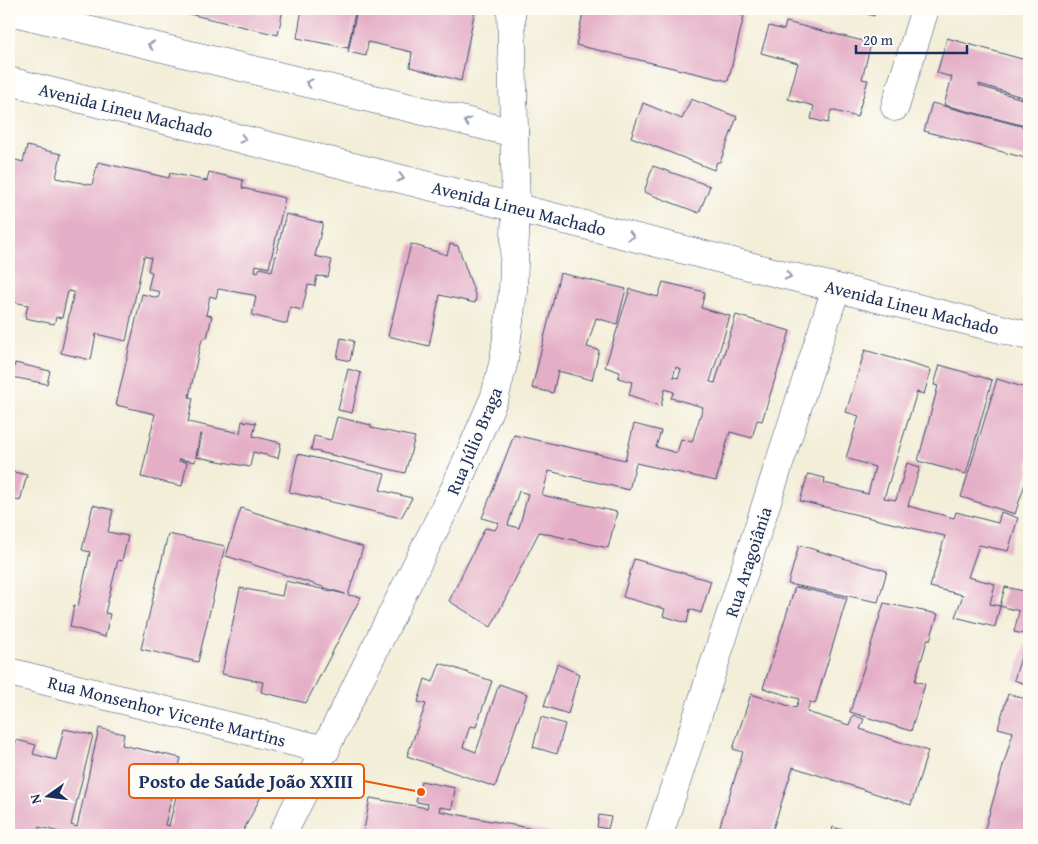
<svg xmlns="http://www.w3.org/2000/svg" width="1038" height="844" font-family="'Gentium Book Plus',serif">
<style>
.building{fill:#e4aec6;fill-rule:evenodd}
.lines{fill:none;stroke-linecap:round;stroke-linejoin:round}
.minor-casing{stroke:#3b4c70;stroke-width:29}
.minor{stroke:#fff;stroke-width:28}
.oneway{stroke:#8d97ae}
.labels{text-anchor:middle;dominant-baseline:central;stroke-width:4;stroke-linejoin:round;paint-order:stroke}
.street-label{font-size:18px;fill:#1b2f5e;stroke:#fdfcf7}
.leader{fill:none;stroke:#e8590c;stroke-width:2}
.callout-dot{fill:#e8590c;stroke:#fdfcf7;stroke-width:2}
.callout{fill:#fdfcf7;stroke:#e8590c;stroke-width:2}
.callout-label{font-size:19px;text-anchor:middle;font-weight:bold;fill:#1b2f5e}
</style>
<rect width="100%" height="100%" fill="#fdfcf7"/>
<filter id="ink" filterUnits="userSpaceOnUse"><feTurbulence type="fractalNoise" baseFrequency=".02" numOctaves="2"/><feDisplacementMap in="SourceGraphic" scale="10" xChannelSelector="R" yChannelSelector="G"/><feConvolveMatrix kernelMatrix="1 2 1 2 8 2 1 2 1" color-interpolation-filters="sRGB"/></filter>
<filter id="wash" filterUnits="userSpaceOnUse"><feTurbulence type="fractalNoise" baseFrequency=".0096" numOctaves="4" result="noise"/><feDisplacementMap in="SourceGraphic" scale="20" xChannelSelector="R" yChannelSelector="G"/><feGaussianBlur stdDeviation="1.12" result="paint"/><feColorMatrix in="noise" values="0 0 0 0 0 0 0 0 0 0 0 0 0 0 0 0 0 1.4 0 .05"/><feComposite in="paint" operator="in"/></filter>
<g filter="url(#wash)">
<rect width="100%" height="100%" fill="#f3eed8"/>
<g id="blocks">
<g class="building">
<path d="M168,9h115l-5,26z"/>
<path d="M302,9h54l-8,39 -51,-10z"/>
<path d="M357,9h118l-14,72 -51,-14 2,-15 -44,-10 -2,14 -18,-4z"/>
<path d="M584,9h130l30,7 -16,65 -152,-36z"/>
<path d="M738,9h21l-1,5z"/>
<path d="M836,9h15l-2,6 -13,-4z"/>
<path d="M852,9h24l-2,7z"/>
<path d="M786,22l85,21 -9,36 6,1 -11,37 -26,-7 -3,13 -17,-4 3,-13 -26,-7 10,-36 -37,-10 8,-27 15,4z"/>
<path d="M947,38l82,23v38l-50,-15v2l50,15v26l-85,-22 8,-28 -15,-4z"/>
<path d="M691,99l46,18 -17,45h-3l-3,8 -83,-33 12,-34 39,16z"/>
<path d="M932,103l97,25v31l-105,-28z"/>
<path d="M27,146l34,8 -5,24 36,7 6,-23 71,16 1,-5 37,8 2,-9 34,8 -1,8 43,10 -16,70 -13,-3 -1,6 3,1 2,-4 12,3 14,-57 37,9 -8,33 17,4 -4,17 -11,-1 -2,10 -7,-1 -6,25 -12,-3 -3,17 -35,-9 4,-18 -3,-2 -35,-6 -2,9 -6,-2 -4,19 6,1 -5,22h-4l-3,8 -11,51 4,1 -5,24 52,11 2,-12 14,2 -3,13 28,7 -3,15 -25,-6 -3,15 -53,-10 5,-23h-2l-5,28 -16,-3v2l8,1 -5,24 -41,-9 14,-63 -39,-9 26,-111 16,4 2,-6 -12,-3 4,-17 -4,-1 3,-13 -7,-2 -18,85 -30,-7 -5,26 -30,-7 13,-61 -6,-1 -6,27 -6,-1 -2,7 -29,-6 3,-13 -19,-4v-143l14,4z"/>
<path d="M653,166l57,20 -11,27 -55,-21z"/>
<path d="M411,244l36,11 3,-11 8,2 18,51 -1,6 -35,-8 -11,51 -41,-10z"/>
<path d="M560,273l66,16 -9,35 -21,-6 -9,29 12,3 -7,30 -34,-9 -5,22 -21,-5z"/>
<path d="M663,282l42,10 -4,16 29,8 -20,66 5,1 21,-68 54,16 -28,90 -5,-1 -5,18 -22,-6 -14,49 -80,-18 -7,27 -80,-19 -7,24 75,17 -9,36 -69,-16 -48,95 -42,-26 36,-73 10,2 4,-7 -17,-5 32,-83 111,25 9,-36 27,7 -5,16 21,6 4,-14 11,3 11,-35 -32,-9 3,-6 -9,-3 -4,17 -32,-11 3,-13 -14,-4 2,-6 -15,-5 25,-78 28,8zM676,367l5,2 -3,9 -5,-1zM519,491l9,3 -9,34 -11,-3z"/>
<path d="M341,338l13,3 -4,20 -13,-3z"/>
<path d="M865,350l66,20 -7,24 -7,-2 -33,106 12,2 11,-37 13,4 -12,39 46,12 2,-6 42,11 3,-11 17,6 -10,33 -29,-6 -11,32 27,7 -5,20 10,2 5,-19 19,4 5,-15v59l-15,-3 5,-21 -19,-5 -5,21 -40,-10 8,-22 -33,-8 15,-51 -145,-35 8,-27 17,4 -1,5 44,11 7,-27 -29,-9 13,-42 -13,-4z"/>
<path d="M15,363l35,8 -3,13 -35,-7z"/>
<path d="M940,365l52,15 -26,94 -48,-13 20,-75 -4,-1z"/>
<path d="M348,369l13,4 -9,40 -14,-3z"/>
<path d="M997,379l32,10v83l-14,42 -54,-17z"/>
<path d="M337,417l34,8v3l44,9 -10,36 -94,-23 3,-14 17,4z"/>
<path d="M298,454l87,20 -5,16 32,8 -11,20 -112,-26z"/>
<path d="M9,471l18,4 -7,26 -11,-3z"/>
<path d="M93,505l20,5 -5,22 20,4 -6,25 -4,-1 -13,53 5,1 -5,23 -35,-10 4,-22 4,1 12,-54 -8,-2z"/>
<path d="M241,508l122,39 -15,48 13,2 -55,106 -45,-11 2,-10 -41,-8 18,-86 42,8 3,-15 60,13 -119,-38z"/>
<path d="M9,520l6,1 -6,25z"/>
<path d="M168,534l57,12 -27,116 -57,-13z"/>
<path d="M799,545l88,26 -9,31 -90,-18z"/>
<path d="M634,559l77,22 -10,32 -11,-4 -3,14 -24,-7 2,-7 -42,-12z"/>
<path d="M795,587l52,11 -32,106 -5,-2 -3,10 42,13 4,-10 11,4 -4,10 68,22 -17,54 -118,-38 -22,68h-54l26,-83 -10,-3 18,-55 45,14 3,-9 -36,-11z"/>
<path d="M884,603l54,11 -8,26 -2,-2 -13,43 10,3 -14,47 -61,-19z"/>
<path d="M1025,644l4,1v40l-15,-5z"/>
<path d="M440,663l52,18 -16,46 -6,-1 -7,21 13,5 23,-68 28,10 -32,93 -88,-31 19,-52 -8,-2 7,-23 8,3z"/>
<path d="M557,664l22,10 -11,40 -24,-8z"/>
<path d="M1008,694l21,6v135h-46l30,-103 -15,-4z"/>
<path d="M541,717l24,7 -8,30 -24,-7z"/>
<path d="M99,728l25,6 -2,11 59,13 -16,67 4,1 14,-59 6,1 1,-4 12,3 -2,4 66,16 -25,48h-173v-1l-29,-7 -2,8h-28v-93l6,2 2,-4 19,5 -3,9 23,6 8,-31 29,6 -22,90 6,2z"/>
<path d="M421,781l34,7 -3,21 -12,-2 -1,4 126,24h-202l7,-37 57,10 1,-4 -12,-2z"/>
<path d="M599,815l12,2 -3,12 -11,-2z"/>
<path d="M833,827l27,8h-29z"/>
</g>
</g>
</g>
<g filter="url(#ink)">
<use href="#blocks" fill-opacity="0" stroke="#3b4c70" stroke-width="1"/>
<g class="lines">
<g class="minor-casing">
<g id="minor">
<path d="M9,11l505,122"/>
<path d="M9,81l1020,255"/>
<path d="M895,107l30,-98"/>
<path d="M9,672l317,78"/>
<path d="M282,835l173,-347 40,-92 9,-36 9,-69 3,-84 -5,-198"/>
<path d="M659,835l177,-547"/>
</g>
</g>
<use href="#minor" class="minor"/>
</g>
<defs><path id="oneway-chevron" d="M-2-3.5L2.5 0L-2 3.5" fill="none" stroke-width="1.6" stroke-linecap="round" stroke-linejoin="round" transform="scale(1.25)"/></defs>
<g class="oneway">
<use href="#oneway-chevron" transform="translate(151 45) rotate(-167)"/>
<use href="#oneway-chevron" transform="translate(309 83) rotate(-166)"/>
<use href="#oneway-chevron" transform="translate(467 122) rotate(-166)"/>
<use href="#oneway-chevron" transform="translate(243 139) rotate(14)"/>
<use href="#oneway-chevron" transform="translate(401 178) rotate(14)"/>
<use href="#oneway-chevron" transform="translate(631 236) rotate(14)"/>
<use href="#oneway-chevron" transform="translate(788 276) rotate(14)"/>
</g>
</g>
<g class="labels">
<g class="street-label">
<text transform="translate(126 110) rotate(14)">Avenida Lineu Machado</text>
<text transform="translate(519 208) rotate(14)">Avenida Lineu Machado</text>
<text transform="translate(912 307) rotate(14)">Avenida Lineu Machado</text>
<text transform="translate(474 441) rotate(-67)">Rua Júlio Braga</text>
<text transform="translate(748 562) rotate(-72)">Rua Aragoiânia</text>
<text transform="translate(167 711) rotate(14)">Rua Monsenhor Vicente Martins</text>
</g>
</g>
<path class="leader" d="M421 792L364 781"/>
<circle class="callout-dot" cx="421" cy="792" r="5"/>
<rect class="callout" x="129" y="764" width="235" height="34" rx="5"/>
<g class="callout-label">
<text x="246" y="788">Posto de Saúde João XXIII</text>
</g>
<rect width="1038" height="844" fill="none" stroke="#fdfcf7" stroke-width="30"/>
<g transform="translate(48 796) rotate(256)" stroke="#fdfcf7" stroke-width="4" paint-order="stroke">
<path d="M0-4L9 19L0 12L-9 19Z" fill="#1b2f5e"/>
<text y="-8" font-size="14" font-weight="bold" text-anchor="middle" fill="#1b2f5e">N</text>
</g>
<path d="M856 45v8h111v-8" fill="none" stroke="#1b2f5e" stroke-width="2.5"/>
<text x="863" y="45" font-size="15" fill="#1b2f5e" stroke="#fdfcf7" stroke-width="4" paint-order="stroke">20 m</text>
</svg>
